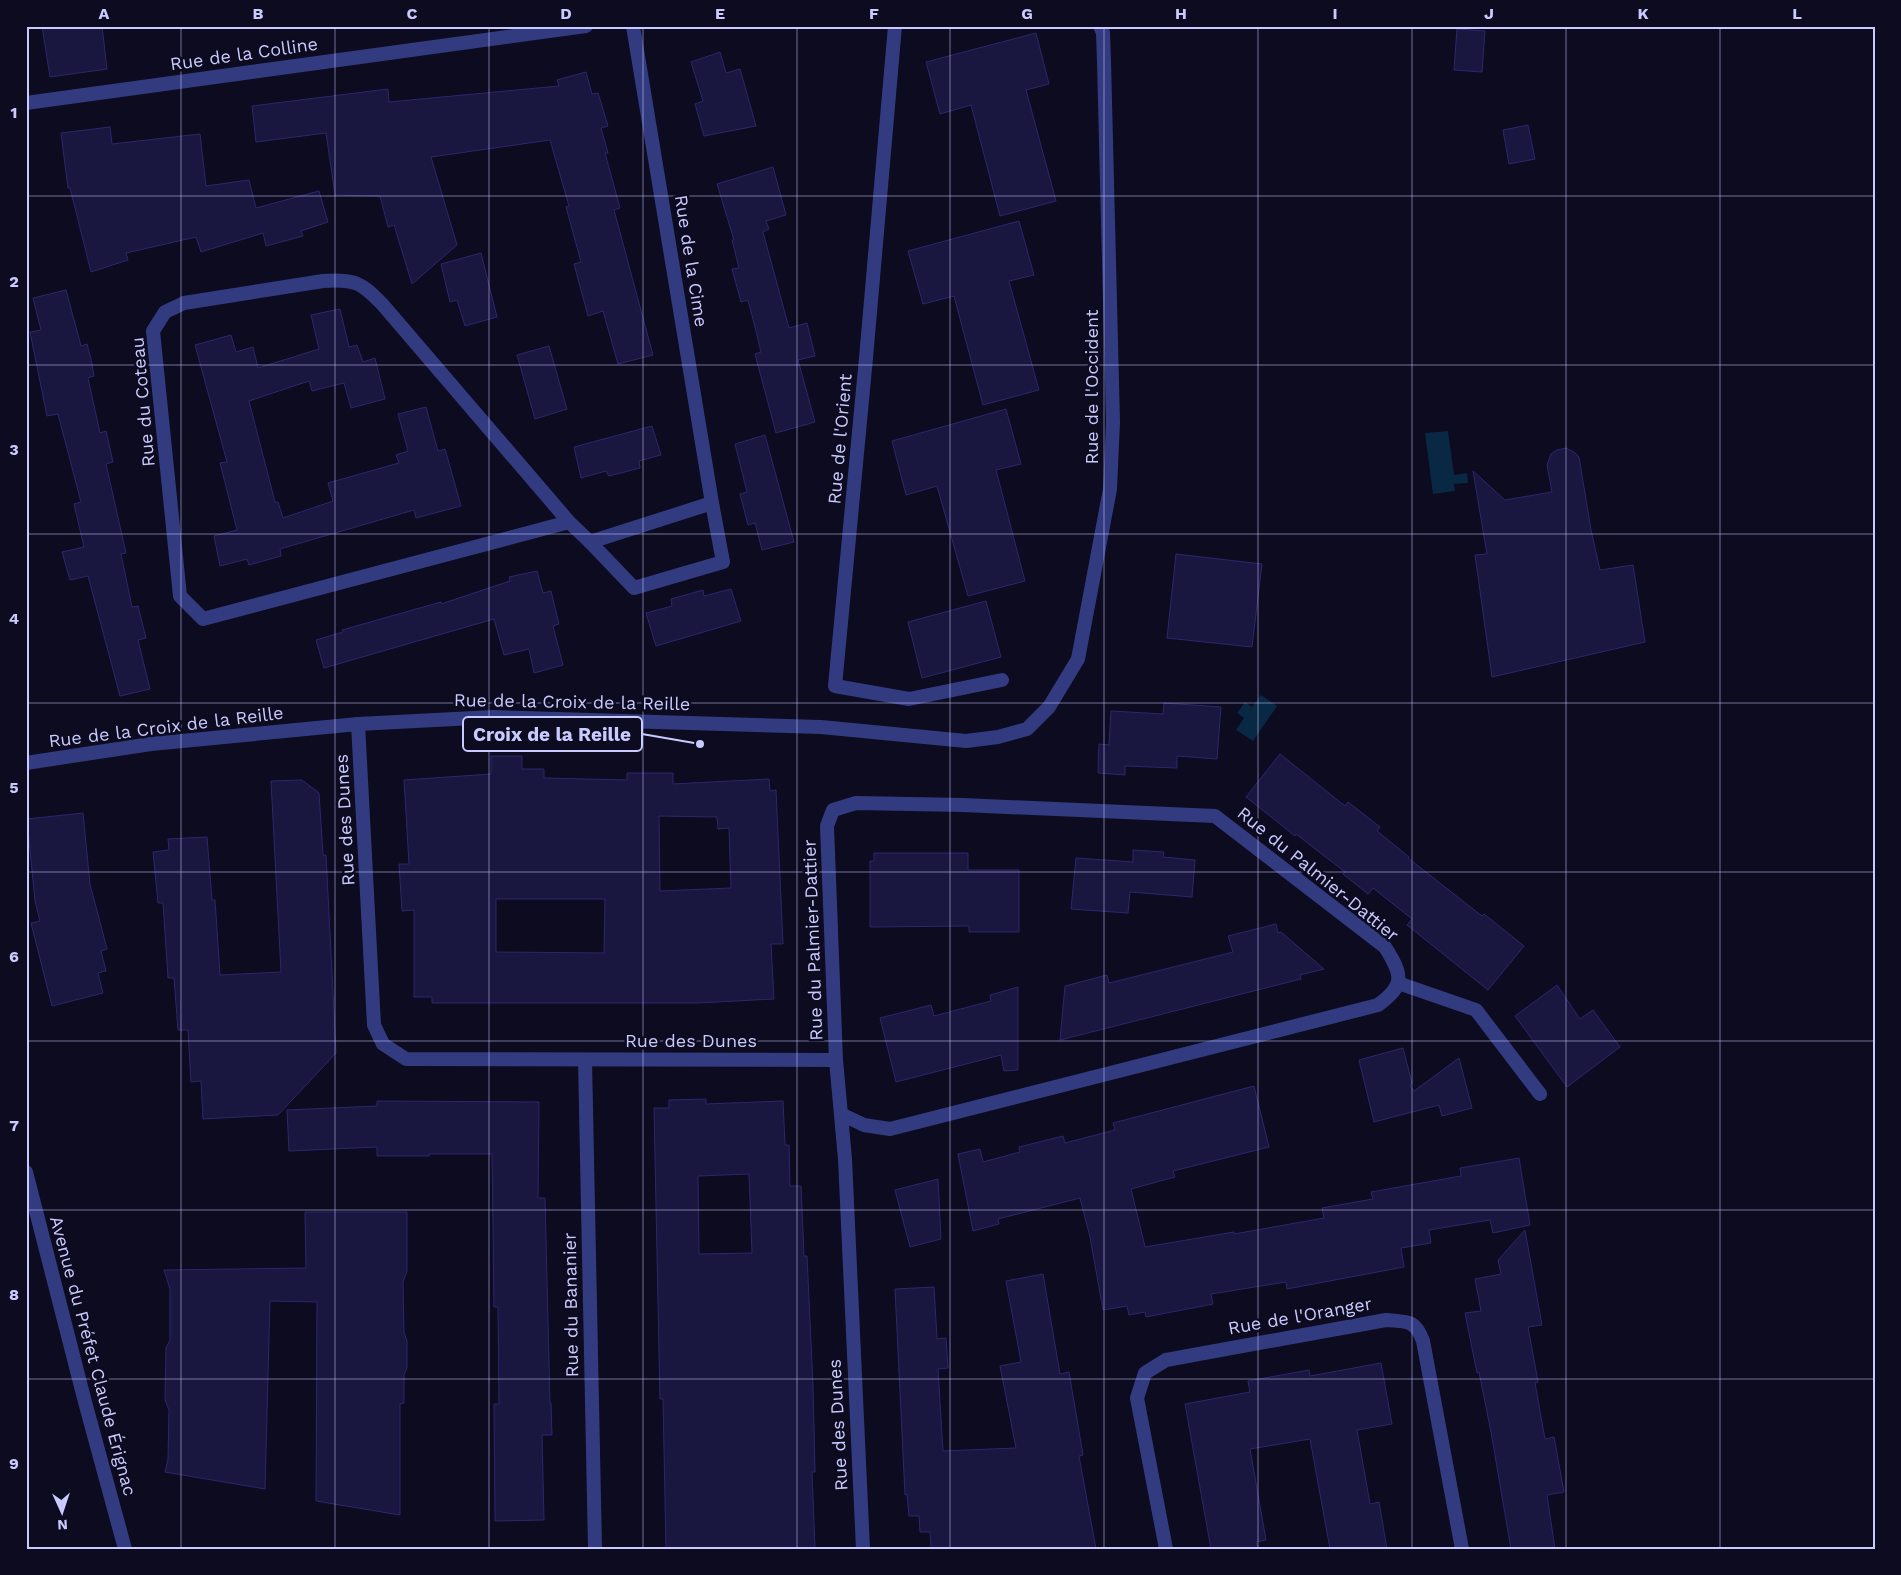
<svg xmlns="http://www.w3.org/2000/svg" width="1901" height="1575" font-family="'Work Sans',sans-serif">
	<rect width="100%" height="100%" fill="#0c0b1f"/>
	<g fill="#092844">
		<polygon points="1448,431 1454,475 1467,473 1468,483 1454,484 1455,491 1433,494 1425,433"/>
		<polygon points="1261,695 1277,706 1253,741 1236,730 1244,718 1237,713 1245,702 1252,707"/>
	</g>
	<g fill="#191640" stroke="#2c276e" fill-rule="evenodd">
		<polygon points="42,26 102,26 107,69 50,77"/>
		<polygon points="1457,29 1485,31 1482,72 1454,70"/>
		<polygon points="1036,33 1049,84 1026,90 1056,201 1000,216 971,105 940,114 926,62"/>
		<polygon points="720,52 726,73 740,69 756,126 704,136 695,104 703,101 691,62"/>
		<polygon points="586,72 592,94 598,93 608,126 601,128 608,153 605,153 620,208 614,210 653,355 618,364 603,311 588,316 574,264 581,262 566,207 569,206 550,140 431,157 457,245 412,284 394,225 388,227 380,196 335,195 326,133 256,142 252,106 388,89 389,102 559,86 557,80"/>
		<polygon points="1528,125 1535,159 1509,164 1503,130"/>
		<polygon points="110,127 112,144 200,134 206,186 249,180 256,208 319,191 328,222 301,231 303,236 266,246 263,233 201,252 196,237 126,253 128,260 91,272 70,188 68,188 61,133"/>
		<polygon points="773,167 786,215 766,221 769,229 763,232 789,328 807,323 815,356 798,360 815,422 776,433 755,354 761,352 755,327 748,300 741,302 732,269 739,268 732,240 734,240 717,184"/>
		<polygon points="1019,221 1034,275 1009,281 1039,390 983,405 954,296 923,304 908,251"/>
		<polygon points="481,253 497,317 465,326 457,300 450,302 441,264"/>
		<polygon points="66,290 81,346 87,344 91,359 94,376 88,378 100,433 106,431 113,462 106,464 126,553 121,554 132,607 138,606 146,638 138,640 150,689 120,696 88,576 70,580 62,552 84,547 74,504 81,502 58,414 47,416 30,332 41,330 33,298"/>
		<polygon points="340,309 349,347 357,345 363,362 375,358 385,399 351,408 344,383 312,391 309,381 249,401 275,502 278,502 283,518 333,501 328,483 399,463 396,455 408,451 398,414 426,407 438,451 445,449 461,506 416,518 414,510 280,549 281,556 249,565 247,559 220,566 214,536 237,530 220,463 227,462 195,345 231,335 236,352 253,347 258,368 319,349 311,315"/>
		<polygon points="549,346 567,409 535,419 517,355"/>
		<polygon points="1006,409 1021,464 996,470 1025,581 968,596 937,486 906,495 892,441"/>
		<polygon points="652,426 661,455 639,461 640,468 609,476 606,471 581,478 574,447"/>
		<polygon points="765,435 794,542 762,550 755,523 748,525 740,494 747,492 735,444"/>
		<polygon points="1566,448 1574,452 1579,457 1591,530 1600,570 1633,565 1645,642 1492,677 1475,555 1487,554 1473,471 1505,500 1552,492 1547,465 1551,454 1557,450"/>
		<polygon points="1176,554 1262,564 1252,647 1167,638"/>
		<polygon points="537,571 543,593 551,591 559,624 553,626 563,665 534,673 529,649 504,655 494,619 324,668 316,640 343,632 342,630 441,602 441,604 510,581 509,577"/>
		<polygon points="731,589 741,621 656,646 646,613 672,606 671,599 703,590 704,596"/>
		<polygon points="986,601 1001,657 922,678 908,622"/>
		<polygon points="1164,703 1221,707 1217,759 1177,756 1177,768 1125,766 1125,775 1098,773 1099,744 1109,745 1111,711 1163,714"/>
		<polygon points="1280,754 1345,806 1348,802 1380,827 1377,831 1409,857 1408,858 1482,916 1484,914 1524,946 1488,990 1407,925 1412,919 1373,888 1368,894 1343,874 1345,872 1296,834 1295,836 1246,797"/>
		<path d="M491,756H522V769H544V778L627,780V773H673V784L769,779L770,791L776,790L783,944H771L774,999L697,1003H432V997H414V910L402,911L399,864H409L404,780L491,774ZM659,816L717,817L718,829L729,828L731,888L660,891ZM496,899H605L604,953L496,952Z"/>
		<polygon points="302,780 319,793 323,855 326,855 336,1053 278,1115 203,1119 201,1081 191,1082 188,1030 178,1030 174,978 168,978 163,903 158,903 153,852 169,850 168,839 207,837 212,900 215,900 220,975 281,972 271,781"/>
		<polygon points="83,813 90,884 107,949 101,951 106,971 98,973 103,993 52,1006 31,923 40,921 35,901 27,819"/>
		<polygon points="1133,850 1164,852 1163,857 1195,860 1192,897 1130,892 1128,913 1071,909 1076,858 1133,862"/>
		<polygon points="874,853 968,853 968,870 1019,870 1019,932 969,932 969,926 870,927 870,861 874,861"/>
		<polygon points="1276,924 1278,933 1281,932 1324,969 1300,975 1301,979 1060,1040 1065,986 1107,975 1109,983 1233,952 1228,936"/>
		<polygon points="1557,985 1580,1019 1593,1010 1620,1047 1567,1087 1515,1016"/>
		<polygon points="1018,987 1018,1070 1004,1071 1001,1055 896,1082 880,1018 931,1005 934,1016 991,1001 990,995"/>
		<polygon points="1403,1048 1412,1083 1410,1086 1414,1091 1459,1058 1472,1108 1442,1116 1439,1105 1374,1122 1359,1060"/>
		<polygon points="1254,1086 1269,1147 1173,1171 1175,1177 1131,1189 1145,1247 1234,1232 1234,1234 1324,1218 1322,1208 1373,1199 1371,1192 1461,1176 1460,1168 1519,1158 1530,1225 1493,1233 1490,1220 1429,1230 1431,1243 1401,1248 1404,1267 1287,1289 1286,1282 1211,1294 1213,1304 1146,1317 1145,1312 1129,1315 1127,1306 1103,1310 1090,1237 1080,1198 998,1219 999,1224 973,1231 958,1154 980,1149 983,1162 1020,1152 1019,1147 1063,1136 1065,1143 1115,1130 1113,1123"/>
		<path d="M706,1099V1104L783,1101L785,1145H789L790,1186H801L804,1256H807L813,1386L815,1472H812L815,1549H666L663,1399H660L654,1108H669V1100ZM749,1174L752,1253L699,1254L698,1176Z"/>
		<polygon points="377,1101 539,1102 538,1198 545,1198 550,1403 551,1403 552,1435 542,1435 544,1520 495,1521 494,1404 499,1404 498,1307 494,1307 492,1154 429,1154 429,1156 377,1156 377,1147 289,1151 287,1110 377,1106"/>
		<polygon points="938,1179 941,1239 910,1247 895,1190"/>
		<polygon points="305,1212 407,1212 407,1271 403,1282 404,1332 407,1341 407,1368 404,1375 404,1403 400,1404 400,1515 316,1501 317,1302 270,1301 265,1489 165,1472 168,1459 169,1410 165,1400 166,1348 170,1340 170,1289 164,1270 306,1268"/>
		<polygon points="1525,1230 1542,1325 1528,1327 1538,1382 1535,1383 1545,1439 1554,1437 1564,1492 1547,1495 1555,1549 1511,1549 1491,1432 1479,1372 1477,1373 1465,1313 1481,1311 1475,1279 1501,1274 1498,1260"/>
		<polygon points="1043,1274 1060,1374 1069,1372 1083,1455 1079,1456 1096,1549 931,1549 930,1532 920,1532 919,1516 909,1516 907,1494 905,1495 895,1289 934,1287 937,1339 946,1338 948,1368 938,1369 943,1451 1016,1448 1000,1366 1021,1362 1006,1281"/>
		<polygon points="1381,1363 1392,1424 1357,1430 1370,1504 1379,1502 1387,1549 1330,1549 1310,1439 1250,1449 1266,1540 1256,1542 1258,1549 1211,1549 1185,1404 1250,1392 1248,1381 1309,1370 1310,1376"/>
	</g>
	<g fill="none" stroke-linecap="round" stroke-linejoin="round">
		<polyline stroke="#333b80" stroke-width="14" points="895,26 866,358 835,686 909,699 1002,680"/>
		<g stroke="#333b80" stroke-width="14">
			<polyline points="633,26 712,503 723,562 634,588 590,542 712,503"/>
			<polyline points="26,103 586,26"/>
			<path d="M569,522L203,619L180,596L153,331L165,312L184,303L323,281C355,279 361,282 383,305L569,522L590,542"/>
			<polyline points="358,724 374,1025 383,1044 406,1059 836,1060"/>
			<polyline points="26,763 151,744 358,724 493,717 821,727 966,741 998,737 1027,729 1049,707 1078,659 1110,489 1113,422 1104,61 1103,33 1100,26"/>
			<polyline points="1398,983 1476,1010 1540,1094"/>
			<polyline points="585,1060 595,1549"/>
			<path d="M843,1115L864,1125L890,1129L1378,1005C1406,985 1402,974 1385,947L1215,816L963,805L856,803L833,810L827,826L836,1060L845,1159L863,1549"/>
			<path d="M1166,1549L1137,1398L1145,1373L1166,1360L1386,1320C1407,1322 1415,1319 1423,1341L1462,1549"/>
		</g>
		<polyline stroke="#333b80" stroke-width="14" points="26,1172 85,1402 125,1549"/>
	</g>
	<path fill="none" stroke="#c9caff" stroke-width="1" stroke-opacity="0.55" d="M181,26V1549M335,26V1549M489,26V1549M643,26V1549M797,26V1549M950,26V1549M1104,26V1549M1258,26V1549M1412,26V1549M1566,26V1549M1720,26V1549M26,196H1875M26,365H1875M26,534H1875M26,703H1875M26,872H1875M26,1041H1875M26,1210H1875M26,1379H1875"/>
	<g text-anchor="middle" stroke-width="5" stroke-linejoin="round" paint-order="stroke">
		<g font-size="18" fill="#c9caff" stroke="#0c0b1f">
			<text transform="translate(244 54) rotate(-8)" y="6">Rue de la Colline</text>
			<text transform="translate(691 261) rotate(81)" y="6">Rue de la Cime</text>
			<text transform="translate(1092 387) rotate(-90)" y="6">Rue de l'Occident</text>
			<text transform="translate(143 402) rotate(-95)" y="6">Rue du Coteau</text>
			<text transform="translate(840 439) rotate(-85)" y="6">Rue de l'Orient</text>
			<text transform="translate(572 702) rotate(1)" y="6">Rue de la Croix de la Reille</text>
			<text transform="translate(166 727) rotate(-7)" y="6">Rue de la Croix de la Reille</text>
			<text transform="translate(345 820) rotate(-93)" y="6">Rue des Dunes</text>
			<text transform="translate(1318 874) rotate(39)" y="6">Rue du Palmier-Dattier</text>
			<text transform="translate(813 940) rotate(-92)" y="6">Rue du Palmier-Dattier</text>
			<text x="691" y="1047">Rue des Dunes</text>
			<text transform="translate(571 1305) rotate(-91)" y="6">Rue du Bananier</text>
			<text transform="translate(1300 1316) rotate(-10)" y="6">Rue de l'Oranger</text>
			<text transform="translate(93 1356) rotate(75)" y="6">Avenue du Préfet Claude Érignac</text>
			<text transform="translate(838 1425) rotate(-93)" y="6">Rue des Dunes</text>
		</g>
	</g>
	<path fill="none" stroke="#c9caff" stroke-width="2" d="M700 744L642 734"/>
	<circle fill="#c9caff" stroke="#0c0b1f" stroke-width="2" cx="700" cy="744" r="5"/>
	<rect fill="#0c0b1f" stroke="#c9caff" stroke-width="2" x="463" y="717" width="179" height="34" rx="5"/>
	<g font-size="19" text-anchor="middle" font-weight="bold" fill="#c9caff">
		<text x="552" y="741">Croix de la Reille</text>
	</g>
	<rect width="1901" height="1575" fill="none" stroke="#0c0b1f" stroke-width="55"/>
	<g transform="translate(62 1512) rotate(177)" stroke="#0c0b1f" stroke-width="4" paint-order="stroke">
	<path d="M0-4L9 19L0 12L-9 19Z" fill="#c9caff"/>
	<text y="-8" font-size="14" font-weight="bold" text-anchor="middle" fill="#c9caff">N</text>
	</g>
	<rect x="28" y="28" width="1846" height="1520" fill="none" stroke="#c9caff" stroke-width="2"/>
	<g font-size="16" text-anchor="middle" font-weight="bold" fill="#c9caff">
		<text x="104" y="19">A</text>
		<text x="258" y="19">B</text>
		<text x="412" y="19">C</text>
		<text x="566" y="19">D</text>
		<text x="720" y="19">E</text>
		<text x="874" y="19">F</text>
		<text x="1027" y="19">G</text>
		<text x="1181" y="19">H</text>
		<text x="1335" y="19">I</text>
		<text x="1489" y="19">J</text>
		<text x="1643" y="19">K</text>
		<text x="1797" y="19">L</text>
		<text x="14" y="118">1</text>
		<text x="14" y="287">2</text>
		<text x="14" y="455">3</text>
		<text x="14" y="624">4</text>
		<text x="14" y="793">5</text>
		<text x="14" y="962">6</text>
		<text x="14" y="1131">7</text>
		<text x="14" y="1300">8</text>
		<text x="14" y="1469">9</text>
	</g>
</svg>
